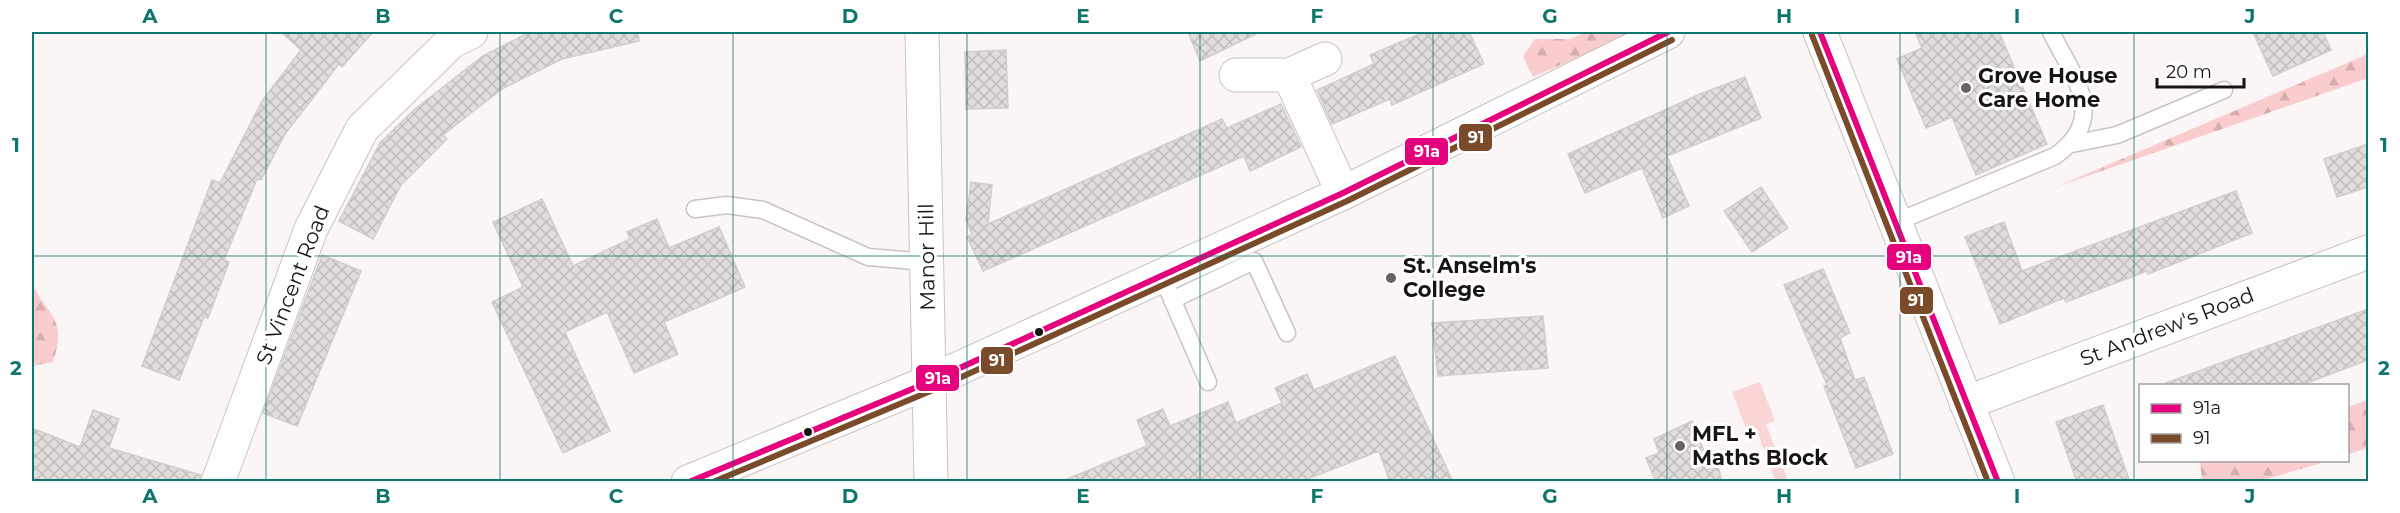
<svg xmlns="http://www.w3.org/2000/svg" width="2400" height="513" font-family="Montserrat,sans-serif">
	<defs>
		<pattern id="forest-firs" width="22" height="20" patternUnits="userSpaceOnUse" patternTransform="scale(1.5)"><rect width="22" height="20" fill="#facccd"/><path d="M5 1l3.5 6h-7zM16 11l3.5 6h-7z" fill="#d6aeaf"/></pattern>
		<pattern id="building-cross-hatch" width="8" height="8" patternUnits="userSpaceOnUse" patternTransform="scale(1.5)"><rect width="8" height="8" fill="#e2dddd"/><path d="M0 0l8 8M0 8l8-8" fill="none" stroke="#c1bdbd"/></pattern>
	</defs>
	<rect width="100%" height="100%" fill="#fbf5f5"/>
	<g fill="url(#forest-firs)">
		<polygon points="1586,32 1635,32 1533,77 1523,56 1535,39 1570,39"/>
		<polygon points="2368,54 2368,78 2056,187"/>
		<path d="M32,284C50,318 67,319 53,362L32,366Z"/>
		<polygon points="2368,400 2368,448 2348,454 2348,407"/>
		<polygon points="2200,461 2200,460 2328,461 2260,481 2202,481"/>
	</g>
	<polygon fill="#fad5d6" points="1760,382 1775,421 1766,424 1788,481 1775,481 1756,428 1747,431 1732,392"/>
	<g fill="url(#building-cross-hatch)" stroke="#d2cdcd" stroke-width="1.5">
		<polygon points="281,32 373,32 342,67 339,64 285,134 261,180 257,179 224,260 229,262 208,318 204,317 179,380 142,366 212,180 220,183 262,101 301,50"/>
		<polygon points="530,32 638,32 639,41 562,59 502,89 443,135 447,139 401,185 373,239 339,221 380,143 395,128 415,109 483,56"/>
		<polygon points="1188,32 1260,32 1200,61"/>
		<polygon points="1424,32 1469,32 1484,64 1392,105 1390,99 1332,124 1317,90 1374,64 1370,55"/>
		<polygon points="1915,32 1999,32 2047,144 1976,175 1952,117 1926,128 1897,59 1922,48"/>
		<polygon points="2253,32 2323,32 2331,50 2273,76"/>
		<polygon points="1006,50 1008,108 966,109 965,52"/>
		<polygon points="1745,77 1761,118 1667,156 1689,206 1663,218 1642,168 1585,193 1568,154 1700,94"/>
		<polygon points="1281,104 1301,147 1250,171 1244,156 983,271 967,237 972,234 966,220 971,182 992,185 988,224 1222,119 1227,128"/>
		<polygon points="2368,144 2368,187 2337,197 2324,159"/>
		<polygon points="1761,187 1788,228 1752,252 1724,211"/>
		<polygon points="2236,191 2252,233 2148,274 2147,271 2066,302 2064,298 2000,324 1965,237 2004,222 2022,271"/>
		<polygon points="542,199 573,266 630,239 627,232 657,219 669,248 719,227 745,287 664,322 678,354 634,373 607,312 565,332 610,431 563,453 492,302 523,287 493,222"/>
		<polygon points="322,255 361,271 297,426 263,413"/>
		<polygon points="1823,269 1850,333 1840,338 1855,380 1864,377 1893,454 1856,468 1824,386 1827,385 1784,285"/>
		<polygon points="2368,309 2368,360 2299,386 2167,386 2166,383"/>
		<polygon points="1543,316 1548,368 1438,376 1432,323"/>
		<polygon points="1395,356 1453,482 1390,482 1379,451 1300,482 1060,482 1147,446 1137,420 1163,409 1170,426 1228,402 1236,423 1282,403 1275,388 1307,374 1314,390"/>
		<polygon points="2103,405 2119,451 2130,482 2077,482 2072,468 2056,422"/>
		<polygon points="93,410 119,419 109,448 201,475 200,482 42,482 32,477 32,428 80,447"/>
		<polygon points="1692,421 1706,456 1715,454 1722,482 1656,482 1646,458 1659,453 1654,439"/>
	</g>
	<g fill="none" stroke-linecap="round" stroke-linejoin="round">
		<defs>
			<g id="service">
				<polyline points="2072,144 2117,135 2224,90"/>
				<polyline points="695,209 727,205 763,210 868,257 927,262"/>
				<path d="M1894,223L2055,156C2109,118 2074,78 2051,32"/>
				<polyline points="1168,290 1208,382"/>
				<polyline points="1172,300 1254,261 1287,333"/>
			</g>
			<g id="minor">
				<polyline points="922,32 931,482"/>
				<polyline points="1236,75 1289,75 1325,59"/>
				<polyline points="1289,75 1343,193"/>
				<polyline points="1966,403 2368,252"/>
				<polyline points="218,482 311,229 362,129 452,41 471,32"/>
				<polyline points="688,482 929,382 1343,193 1668,32"/>
			</g>
			<polyline id="tertiary" points="1820,32 1998,482"/>
		</defs>
		<use href="#service" stroke="#c8c4c4" stroke-width="19"/>
		<use href="#minor" stroke="#c8c4c4" stroke-width="35"/>
		<use href="#tertiary" stroke="#c8c4c4" stroke-width="35"/>
		<use href="#service" stroke="#fefefe" stroke-width="16"/>
		<use href="#minor" stroke="#fefefe" stroke-width="33"/>
		<use href="#tertiary" stroke="#fefefe" stroke-width="33"/>
		<defs>
			<g id="bus-1">
				<polyline points="1820,32 1998,482"/>
				<polyline points="689,482 929,382 1343,193 1668,32"/>
			</g>
			<g id="bus-2">
				<polyline points="1812,35 1988,482"/>
				<polyline points="713,482 933,390 1347,201 1672,40"/>
			</g>
		</defs>
		<use href="#bus-1" stroke="#fff" stroke-width="10"/>
		<use href="#bus-2" stroke="#fff" stroke-width="10"/>
		<use href="#bus-1" stroke="#e5007d" stroke-width="6"/>
		<use href="#bus-2" stroke="#7a4b2a" stroke-width="6"/>
	</g>
	<path fill="none" stroke="#0f766e" stroke-width="1.5" stroke-opacity="0.55" d="M266,32V482M500,32V482M733,32V482M967,32V482M1200,32V482M1433,32V482M1667,32V482M1900,32V482M2134,32V482M32,256H2368"/>
	<g fill="#676363" stroke="#fff" stroke-width="2">
		<circle cx="1966" cy="88" r="6"/>
		<circle cx="1391" cy="278" r="6"/>
		<circle cx="1680" cy="446" r="6"/>
	</g>
	<g fill="#181414" stroke="#fff" stroke-width="2">
		<circle cx="1039" cy="332" r="5"/>
		<circle cx="808" cy="432" r="5"/>
	</g>
	<g text-anchor="middle" stroke-width="6" stroke-linejoin="round" paint-order="stroke">
		<g font-size="21" font-weight="bold" fill="#181414" stroke="#fff" text-anchor="start">
			<text x="1978" y="83">Grove House<tspan x="1978" dy="24">Care Home</tspan></text>
			<text x="1403" y="273">St. Anselm's<tspan x="1403" dy="24">College</tspan></text>
			<text x="1692" y="441">MFL +<tspan x="1692" dy="24">Maths Block</tspan></text>
		</g>
		<g font-size="21" fill="#181414" stroke="#fff">
			<text transform="translate(927 257) rotate(-91)" y="7">Manor Hill</text>
			<text transform="translate(293 285) rotate(-69)" y="7">St Vincent Road</text>
			<text transform="translate(2167 327) rotate(-21)" y="7">St Andrew's Road</text>
		</g>
	</g>
	<g stroke="#fff" stroke-width="2">
		<rect x="1458" y="123" width="35" height="29" rx="6" fill="#7a4b2a"/>
		<rect x="1404" y="137" width="45" height="29" rx="6" fill="#e5007d"/>
		<rect x="1886" y="243" width="46" height="28" rx="6" fill="#e5007d"/>
		<rect x="1899" y="286" width="35" height="29" rx="6" fill="#7a4b2a"/>
		<rect x="980" y="346" width="34" height="29" rx="6" fill="#7a4b2a"/>
		<rect x="915" y="364" width="45" height="28" rx="6" fill="#e5007d"/>
	</g>
	<g font-size="16" text-anchor="middle" font-weight="bold" fill="#fff">
		<text x="1476" y="143">91</text>
		<text x="1427" y="157">91a</text>
		<text x="1909" y="263">91a</text>
		<text x="1916" y="306">91</text>
		<text x="997" y="366">91</text>
		<text x="938" y="384">91a</text>
	</g>
	<rect width="2400" height="513" fill="none" stroke="#ffffff" stroke-width="66"/>
	<rect x="2139" y="384" width="210" height="78" fill="#ffffff" stroke="#a3a1a1" stroke-width="1.5"/>
	<rect x="2151" y="404" width="30" height="9" fill="#e5007d" stroke="#a3a1a1" stroke-width="1.5"/>
	<text x="2193" y="414" font-size="18" fill="#181414">91a</text>
	<rect x="2151" y="434" width="30" height="9" fill="#7a4b2a" stroke="#a3a1a1" stroke-width="1.5"/>
	<text x="2193" y="444" font-size="18" fill="#181414">91</text>
	<path d="M2157 78v9h87v-9" fill="none" stroke="#181414" stroke-width="3"/>
	<text x="2166" y="78" font-size="18" fill="#181414" stroke="#ffffff" stroke-width="4.5" paint-order="stroke">20 m</text>
	<rect x="33" y="33" width="2334" height="447" fill="none" stroke="#0f766e" stroke-width="2"/>
	<g font-size="20" text-anchor="middle" font-weight="bold" fill="#0f766e">
		<text x="150" y="23">A</text>
		<text x="383" y="23">B</text>
		<text x="616" y="23">C</text>
		<text x="850" y="23">D</text>
		<text x="1083" y="23">E</text>
		<text x="1317" y="23">F</text>
		<text x="1550" y="23">G</text>
		<text x="1784" y="23">H</text>
		<text x="2017" y="23">I</text>
		<text x="2250" y="23">J</text>
		<text x="16" y="152">1</text>
		<text x="2384" y="152">1</text>
		<text x="16" y="375">2</text>
		<text x="2384" y="375">2</text>
		<text x="150" y="503">A</text>
		<text x="383" y="503">B</text>
		<text x="616" y="503">C</text>
		<text x="850" y="503">D</text>
		<text x="1083" y="503">E</text>
		<text x="1317" y="503">F</text>
		<text x="1550" y="503">G</text>
		<text x="1784" y="503">H</text>
		<text x="2017" y="503">I</text>
		<text x="2250" y="503">J</text>
	</g>
</svg>
